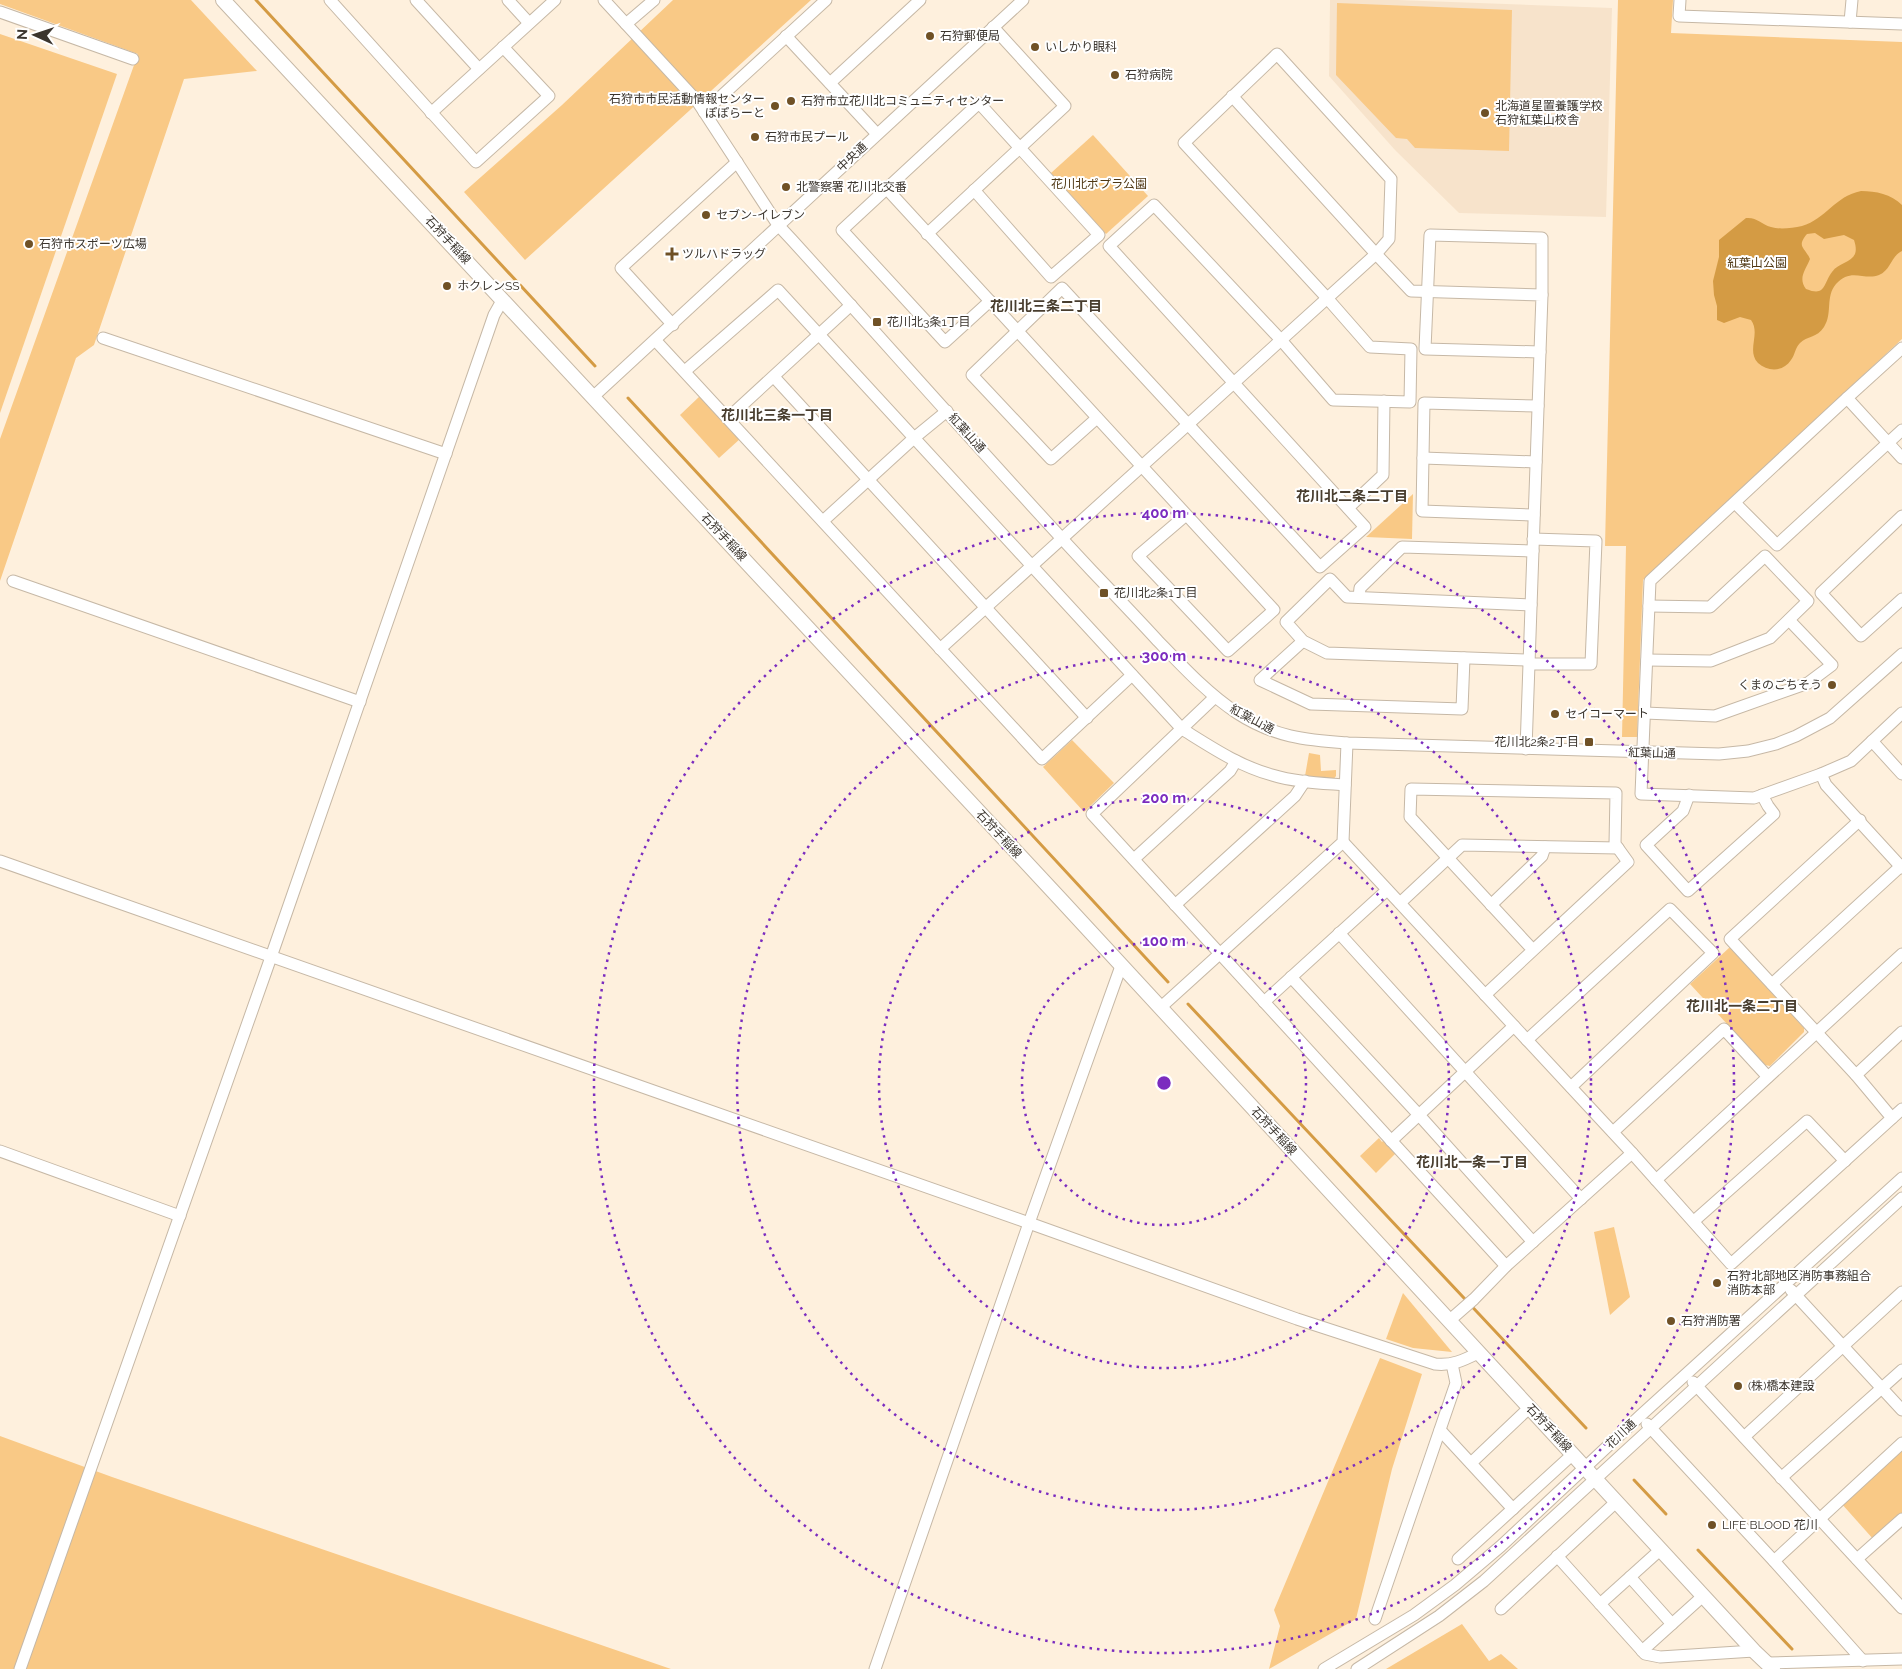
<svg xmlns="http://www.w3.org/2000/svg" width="1902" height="1669" font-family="Raleway,'Noto Sans JP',sans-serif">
	<rect width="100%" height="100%" fill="#fef0dd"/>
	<polygon fill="#f7e3cb" points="1330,0 1397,0 1612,8 1606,217 1459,213 1395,150 1329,76"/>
	<g fill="#f9c986">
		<polygon points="0,0 191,0 257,71 184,79 94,345 76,358 0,581 0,439 138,54 0,4"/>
		<polygon points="673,0 811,0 525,260 464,192 562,105"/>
		<polygon points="1618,0 1673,0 1671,33 1902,42 1902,339 1643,580 1637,737 1622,737 1626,546 1605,546"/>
		<polygon points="1337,3 1512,10 1509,151 1415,148 1407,139 1396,138 1336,75"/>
		<polygon points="0,34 117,74 0,413"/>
		<polygon points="1093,135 1148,196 1106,234 1051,173"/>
		<polygon points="700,396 741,438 719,458 680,415"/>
		<polygon points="1413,494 1412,539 1366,537"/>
		<polygon points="1072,740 1114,783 1084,812 1043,767"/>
		<polygon points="1309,753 1320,755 1321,771 1336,770 1336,776 1333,780 1305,776"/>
		<polygon points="1730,947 1804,1028 1804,1032 1770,1066 1765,1065 1690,984"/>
		<polygon points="1379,1138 1382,1142 1384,1140 1396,1153 1376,1173 1360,1156"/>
		<polygon points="1614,1227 1630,1297 1610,1315 1594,1232"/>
		<polygon points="1403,1293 1452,1352 1413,1348 1386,1339"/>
		<polygon points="1380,1358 1422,1374 1392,1469 1356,1619 1269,1669 1280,1626 1274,1610"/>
		<polygon points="0,1436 112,1477 671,1669 0,1669"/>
		<polygon points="1902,1448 1902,1517 1874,1540 1841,1503"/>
		<polygon points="1462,1624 1489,1661 1501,1654 1518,1669 1386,1669"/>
	</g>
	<path fill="#d49b44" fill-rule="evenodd" d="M1861,191C1876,191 1891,194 1902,205V251C1891,256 1891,270 1879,275C1864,281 1851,267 1836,284C1825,297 1833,313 1824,327C1817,338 1807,336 1800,343C1795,348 1795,355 1791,360C1783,372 1768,372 1758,363C1746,350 1761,334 1751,320L1740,317L1724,323L1717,320V306L1714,295L1713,281L1719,257V240L1746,218C1757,217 1761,224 1771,227C1780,230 1792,228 1802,226C1826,219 1835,196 1861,191ZM1815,233L1824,239L1844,235L1854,240C1862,264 1841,259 1832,272C1823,284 1826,297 1806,289C1798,278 1805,271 1810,259C1805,247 1796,247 1807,234Z"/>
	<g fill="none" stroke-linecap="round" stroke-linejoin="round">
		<g stroke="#d49b44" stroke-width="3">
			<polyline points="256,0 595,366"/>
			<polyline points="628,398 1168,982"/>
			<polyline points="1188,1004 1586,1428"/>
			<polyline points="1634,1480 1666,1514"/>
			<polyline points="1698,1550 1792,1649"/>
		</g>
		<defs>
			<g id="minor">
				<polyline points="330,0 476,162 549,96 503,47"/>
				<polyline points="416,0 479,69"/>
				<polyline points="508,0 529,23"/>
				<path d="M604,0L697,101L778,225L792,240C892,350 990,462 1092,571C1114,594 1136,617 1158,641C1183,667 1207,693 1237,713C1274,737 1305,740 1347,743L1719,754L1748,751L1776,744L1796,736L1830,718L1902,654"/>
				<polyline points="1680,0 1679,16 1902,24"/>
				<polyline points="0,12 133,59"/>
				<polyline points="1850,22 1852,0"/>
				<polyline points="626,24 654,0"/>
				<polyline points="786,36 877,134"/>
				<polyline points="830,83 920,0"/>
				<polyline points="704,112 826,0"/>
				<polyline points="431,113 555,0"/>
				<polyline points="886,188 1274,610 1228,651 1138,556 1186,515"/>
				<polyline points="974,190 1051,277 1099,235 979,103 842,230 945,342 990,301"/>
				<polyline points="927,234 1065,106 993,27"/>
				<polyline points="673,325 621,268 737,162"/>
				<polyline points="103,338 446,454"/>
				<polyline points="656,341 1042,759 1132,675"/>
				<polyline points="1902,348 1847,398 1902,458"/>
				<polyline points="1540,352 1425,349 1430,235 1542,238 1542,295"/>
				<path d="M685,371L778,290L1182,729C1211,747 1239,766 1272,775C1295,782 1321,783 1345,785"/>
				<polyline points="774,377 1087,718"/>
				<polyline points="594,396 1023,0"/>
				<polyline points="1847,398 1650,581 1641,794 1754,798 1821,774 1851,761 1902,713"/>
				<polyline points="728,418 851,305"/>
				<polyline points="1097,418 1051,459 972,375 1062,288 1320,567 1365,527 1109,246 1154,205 1281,340 1333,400 1410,402 1411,349 1370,347 1327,298 1184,143 1277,54 1391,179 1389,239 1376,254 1232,96"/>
				<polyline points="1423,458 1536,462"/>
				<polyline points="1735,503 1777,545 1902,430"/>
				<polyline points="1348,508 1383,475 1384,401"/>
				<polyline points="1534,515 1422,511 1424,403 1538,406"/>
				<polyline points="1902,516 1821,593 1861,636 1902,599"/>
				<polyline points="823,521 914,438 947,411"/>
				<polyline points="13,581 360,702"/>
				<polyline points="1359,597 1360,588 1402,547 1533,551"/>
				<polyline points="1303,641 1260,680 1311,704 1462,709 1464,658"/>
				<polyline points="940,649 1376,254 1411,291 1542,295 1526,749"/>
				<polyline points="1529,660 1327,653 1303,641 1286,622 1330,579 1347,597 1531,605"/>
				<polyline points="1647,660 1711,661 1770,638 1808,601 1765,556 1710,607 1649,606"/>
				<polyline points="1529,664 1591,664 1596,541 1533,539"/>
				<polyline points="1215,697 1092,814 1506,1266"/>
				<polyline points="1645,713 1715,716 1808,683 1832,665 1789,620"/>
				<polyline points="1872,741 1902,774"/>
				<polyline points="1821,774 1826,785 1902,868"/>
				<polyline points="1689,795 1683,811 1646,845 1688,891 1774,814 1768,806 1762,795"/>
				<polyline points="1860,820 1730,939 1856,1075 1892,1118"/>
				<polyline points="1343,842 1632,1153 1731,1264 1902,1109"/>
				<polyline points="1134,859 1230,771 1236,761"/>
				<path d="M0,861L1029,1223L1297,1319L1435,1364C1452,1366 1464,1360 1478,1353"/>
				<polyline points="1400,903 1462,845 1618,848"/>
				<polyline points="1175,905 1295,796 1305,781"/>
				<polyline points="1491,905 1542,856 1545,847"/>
				<polyline points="1339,933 1581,1199"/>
				<polyline points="1291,977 1419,1115 1533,1242"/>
				<polyline points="1772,984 1902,865"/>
				<polyline points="1485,995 1628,862 1615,844 1616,793 1411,789 1410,817 1533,950"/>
				<polyline points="1264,1002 1387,890"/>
				<polyline points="1160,1008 1343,842 1347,743"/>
				<polyline points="1527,1040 1670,909 1713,953 1571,1087"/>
				<polyline points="1856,1075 1902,1032"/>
				<polyline points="1613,1132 1724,1029 1768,1077"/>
				<polyline points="1391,1141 1514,1026"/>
				<polyline points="0,1151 180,1216"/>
				<polyline points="1656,1180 1902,954"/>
				<polyline points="1694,1221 1807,1121 1845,1161"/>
				<polyline points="1791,1290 1902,1410"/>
				<polyline points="1450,1320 1474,1299 1506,1266 1632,1153"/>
				<polyline points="1693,1382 1902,1608"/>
				<polyline points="1647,1424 1774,1561 1863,1661"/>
				<polyline points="1440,1430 1513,1509"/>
				<polyline points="1744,1437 1902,1292"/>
				<polyline points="1471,1463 1529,1408"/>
				<polyline points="1781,1478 1902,1370"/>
				<polyline points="1557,1556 1645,1654 1660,1657 1754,1651"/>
				<polyline points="1458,1559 1573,1454"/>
				<polyline points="1857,1559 1902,1519"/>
				<polyline points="1774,1561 1902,1443"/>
				<polyline points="1630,1577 1672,1624"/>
				<polyline points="1600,1604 1660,1550"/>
				<polyline points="1501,1609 1616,1502"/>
				<polyline points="1375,1619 1456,1383 1452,1364"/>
				<polyline points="1642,1651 1703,1596"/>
				<polyline points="1768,1663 1902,1659"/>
				<polyline points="20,1669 271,957 494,315 503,299"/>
				<polyline points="875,1669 1029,1223 1121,966"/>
				<polyline points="1324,1669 1414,1615 1455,1585 1501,1546 1640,1416 1902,1178"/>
				<polyline points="1357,1669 1439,1616 1484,1581 1902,1198"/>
			</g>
			<path id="major" d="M223,0C736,547 1246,1099 1754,1651L1773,1669"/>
		</defs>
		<use href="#minor" stroke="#c6b8a6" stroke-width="13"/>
		<use href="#major" stroke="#c6b8a6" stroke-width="16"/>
		<use href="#minor" stroke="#fff" stroke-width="11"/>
		<use href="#major" stroke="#fff" stroke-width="14"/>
	</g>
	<g fill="none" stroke="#7b2cbf" stroke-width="2.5" stroke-dasharray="2.5 5">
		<circle cx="1164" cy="1083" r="142"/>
		<circle cx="1164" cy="1083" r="285"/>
		<circle cx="1164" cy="1083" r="427"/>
		<circle cx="1164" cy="1083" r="570"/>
	</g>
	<g fill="#6f5126" stroke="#fff" stroke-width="2">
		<circle cx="930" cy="36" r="5"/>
		<circle cx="1035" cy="47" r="5"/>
		<circle cx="1115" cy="75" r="5"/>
		<circle cx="791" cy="101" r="5"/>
		<circle cx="775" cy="106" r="5"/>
		<circle cx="1485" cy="113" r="5"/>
		<circle cx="755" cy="137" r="5"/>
		<circle cx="786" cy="187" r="5"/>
		<circle cx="706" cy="215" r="5"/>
		<circle cx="29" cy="244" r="5"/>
		<path d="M669.5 246.5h5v5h5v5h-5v5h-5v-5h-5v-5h5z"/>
		<circle cx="447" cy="286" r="5"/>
		<rect x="872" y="317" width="10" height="10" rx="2.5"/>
		<rect x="1099" y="588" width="10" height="10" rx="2.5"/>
		<circle cx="1832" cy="685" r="5"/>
		<circle cx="1555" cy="714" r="5"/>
		<rect x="1584" y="737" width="10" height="10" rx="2.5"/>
		<circle cx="1717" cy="1283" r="5"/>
		<circle cx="1671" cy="1321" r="5"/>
		<circle cx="1738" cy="1386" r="5"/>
		<circle cx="1712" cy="1525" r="5"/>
	</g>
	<g text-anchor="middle" stroke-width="4" stroke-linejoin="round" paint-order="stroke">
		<g font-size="12" fill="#3b352e" stroke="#fff" text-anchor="start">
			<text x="940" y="40">石狩郵便局</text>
			<text x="1045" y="51">いしかり眼科</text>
			<text x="1125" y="79">石狩病院</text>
			<text x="765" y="103" text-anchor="end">石狩市市民活動情報センター<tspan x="765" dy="14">ぽぽらーと</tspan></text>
			<text x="801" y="105">石狩市立花川北コミュニティセンター</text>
			<text x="1495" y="110">北海道星置養護学校<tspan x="1495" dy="14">石狩紅葉山校舎</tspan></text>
			<text x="765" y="141">石狩市民プール</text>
			<text x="796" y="191">北警察署 花川北交番</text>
			<text x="716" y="219">セブン-イレブン</text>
			<text x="39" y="248">石狩市スポーツ広場</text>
			<text x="682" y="258">ツルハドラッグ</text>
			<text x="457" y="290">ホクレンSS</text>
			<text x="887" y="326">花川北3条1丁目</text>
			<text x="1114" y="597">花川北2条1丁目</text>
			<text x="1822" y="689" text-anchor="end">くまのごちそう</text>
			<text x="1565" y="718">セイコーマート</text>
			<text x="1579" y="746" text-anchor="end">花川北2条2丁目</text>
			<text x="1727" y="1280">石狩北部地区消防事務組合<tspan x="1727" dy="14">消防本部</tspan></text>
			<text x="1681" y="1325">石狩消防署</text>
			<text x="1748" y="1390">(株)橋本建設</text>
			<text x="1722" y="1529">LIFE BLOOD 花川</text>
		</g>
		<g font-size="12" fill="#3b352e" stroke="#fff">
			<text transform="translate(852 157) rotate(-43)" y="4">中央通</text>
			<text transform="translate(448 240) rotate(47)" y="4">石狩手稲線</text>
			<text transform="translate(967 433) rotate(48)" y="4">紅葉山通</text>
			<text transform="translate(724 537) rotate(47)" y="4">石狩手稲線</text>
			<text transform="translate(1252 719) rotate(28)" y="4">紅葉山通</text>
			<text transform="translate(1652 753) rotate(2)" y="4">紅葉山通</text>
			<text transform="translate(999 834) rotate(47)" y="4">石狩手稲線</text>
			<text transform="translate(1274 1131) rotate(47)" y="4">石狩手稲線</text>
			<text transform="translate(1549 1428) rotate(47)" y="4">石狩手稲線</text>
			<text transform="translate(1621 1434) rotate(-43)" y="4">花川通</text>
		</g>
		<g font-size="12" fill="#503814" stroke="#fff">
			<text x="1099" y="188">花川北ポプラ公園</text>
			<text x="1757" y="267">紅葉山公園</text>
		</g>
		<g font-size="14" font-weight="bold" fill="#483d2e" stroke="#fff">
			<text x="1046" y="311">花川北三条二丁目</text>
			<text x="777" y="420">花川北三条一丁目</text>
			<text x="1352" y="501">花川北二条二丁目</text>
			<text x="1742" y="1011">花川北一条二丁目</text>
			<text x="1472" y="1167">花川北一条一丁目</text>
		</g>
	</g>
	<circle cx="1164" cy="1083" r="8" fill="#7b2cbf" stroke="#fff" stroke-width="2.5"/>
	<g font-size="15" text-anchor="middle" font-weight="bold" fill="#7b2cbf" stroke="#fff" stroke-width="4" stroke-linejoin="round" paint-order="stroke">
		<text x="1164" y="518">400 m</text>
		<text x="1164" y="661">300 m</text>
		<text x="1164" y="803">200 m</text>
		<text x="1164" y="946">100 m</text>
	</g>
	<g transform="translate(35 35) rotate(273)" stroke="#ffffff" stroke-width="4" paint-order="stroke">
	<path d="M0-4L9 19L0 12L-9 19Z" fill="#3b352e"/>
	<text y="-8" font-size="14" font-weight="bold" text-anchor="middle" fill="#3b352e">N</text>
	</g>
</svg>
